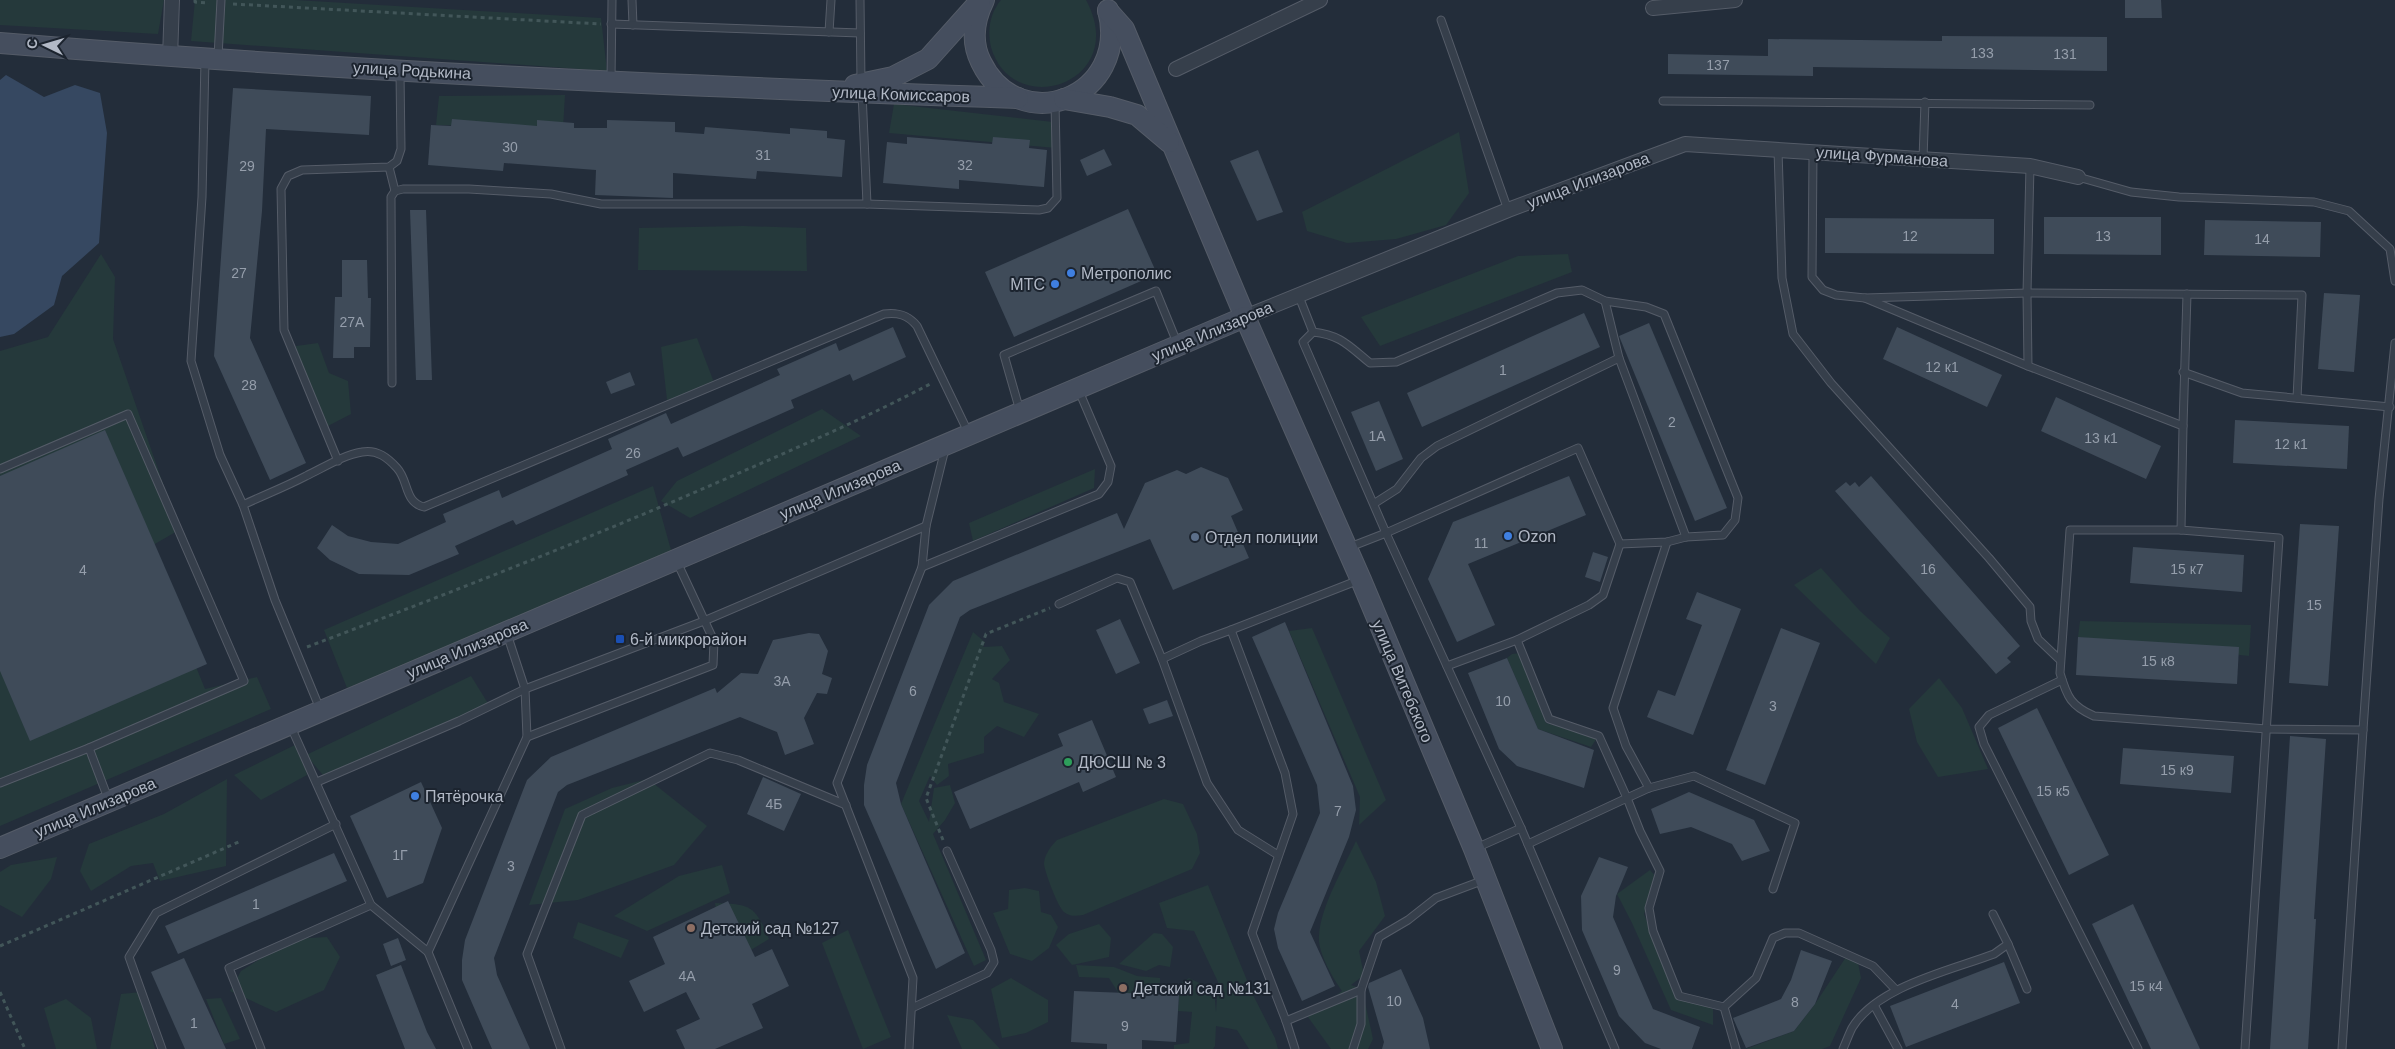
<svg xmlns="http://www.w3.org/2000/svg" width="2395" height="1049" font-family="Helvetica,sans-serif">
	<rect width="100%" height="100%" fill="#232d3a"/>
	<g fill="#25393b">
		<polygon points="0,0 164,0 158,34 0,25"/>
		<polygon points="195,0 295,0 601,18 607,71 191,41"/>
		<path d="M1001,0H1086C1131,83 1012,122 991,47C987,30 990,13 1001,0Z"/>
		<polygon points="565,95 563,128 436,125 439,96"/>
		<polygon points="894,104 1053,122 1056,148 889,133"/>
		<polygon points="1459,132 1469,193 1446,225 1396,239 1347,243 1307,231 1302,212"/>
		<polygon points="743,226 806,228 807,271 638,270 639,228"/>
		<polygon points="101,254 115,277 113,339 179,530 148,548 205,689 257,677 271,709 0,826 0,351 48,337"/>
		<polygon points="1568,254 1572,272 1380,346 1361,317 1518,256"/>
		<polygon points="697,338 715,385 667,400 661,347"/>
		<polygon points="318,343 329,373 348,381 351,414 328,426 298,365 296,346"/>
		<polygon points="822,409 861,436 690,518 661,501 677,481"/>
		<polygon points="1095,469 1094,488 973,541 969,523"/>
		<polygon points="653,486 673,557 347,688 324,630"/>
		<polygon points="1821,568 1860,611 1890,638 1876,664 1794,585"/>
		<polygon points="2080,621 2251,625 2249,656 2078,637"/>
		<polygon points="1312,628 1386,800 1359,825 1360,797 1289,631"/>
		<polygon points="973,632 985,642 983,647 1002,646 1010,660 992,679 999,683 1004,702 1039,714 1024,737 997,726 984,737 984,753 948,764 949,776 937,785 930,776 919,801 929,822 934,788 950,785 955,803 945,820 933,834 986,960 974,966 901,804"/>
		<polygon points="1521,653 1546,723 1597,738 1591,747 1538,729 1507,658 1512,654"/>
		<polygon points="471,676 489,705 323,775 306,755"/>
		<polygon points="1939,678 1962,708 1988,769 1938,777 1917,742 1909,709"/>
		<polygon points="301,742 307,775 261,800 234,775"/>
		<polygon points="227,779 226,866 160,881 153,863 131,866 91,891 80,871 89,844 164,814"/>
		<polygon points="648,779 707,826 674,865 578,900 529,905 565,809 612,788"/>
		<path d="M1164,799L1183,804L1197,834L1200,853L1192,869L1083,915C1076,916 1070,917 1064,912C1058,907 1045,873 1044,864C1044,855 1051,846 1057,840Z"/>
		<path d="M1356,841L1376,882L1385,916L1359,951L1364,975L1351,985L1362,989L1373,1039L1368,1049H1331L1308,1017L1342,991C1333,978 1317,952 1319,935C1321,906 1344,867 1356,841Z"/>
		<polygon points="57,857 51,879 22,917 0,905 0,872 11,865"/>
		<polygon points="722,865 730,893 647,931 614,916 679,876"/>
		<polygon points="1650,870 1657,878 1644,914 1675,994 1713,1009 1713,1025 1671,1010 1632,923 1617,894"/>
		<polygon points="1208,885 1253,995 1275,1038 1278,1049 1249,1049 1237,1030 1216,1026 1215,1046 1213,1049 1174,1049 1174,1045 1189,1043 1192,1012 1178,1011 1179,995 1169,995 1168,992 1189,978 1214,990 1216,1012 1218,982 1194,931 1167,928 1159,903"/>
		<polygon points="1025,888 1039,891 1041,912 1051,915 1058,927 1049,948 1032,961 1010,954 993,913 1008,909 1009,890"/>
		<path d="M715,903C751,904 755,906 769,939L728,964L723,957Z"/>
		<polygon points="578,922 629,940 621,958 573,938"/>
		<polygon points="1099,924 1111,938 1109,957 1072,965 1056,945 1069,934"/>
		<polygon points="848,930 891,1037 863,1049 822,943"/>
		<polygon points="1154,933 1162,934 1173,947 1170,967 1159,965 1146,971 1119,964"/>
		<polygon points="327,937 340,957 324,990 276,1012 230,991 241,971 292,939"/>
		<polygon points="1846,957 1858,963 1861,978 1830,1046 1822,1049 1746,1049 1794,1031 1815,1004"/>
		<polygon points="1076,965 1114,967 1137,976 1160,978 1160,994 1143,993 1136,1004 1121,997 1109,978 1079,977"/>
		<polygon points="1011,978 1048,1000 1048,1022 1026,1033 1002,1038 991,989"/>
		<polygon points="141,992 155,1049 110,1049 121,994"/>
		<polygon points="221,998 240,1039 224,1044 206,999"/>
		<polygon points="66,999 91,1018 97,1049 56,1049 44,1008"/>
		<polygon points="947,1015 973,1020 1000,1049 962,1049"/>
	</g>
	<polygon fill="#364861" points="6,75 44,97 75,85 100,93 107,133 99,243 62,276 54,305 14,334 0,337 0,80"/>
	<g fill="#3f4b59">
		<polygon points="2125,0 2161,0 2162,18 2125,18"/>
		<polygon points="1942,36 2107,37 2107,71 1813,67 1813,76 1668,74 1668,54 1768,56 1768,39 1942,41"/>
		<polygon points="233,88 371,96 369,135 266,129 262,211 250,338 306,463 270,480 214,356"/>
		<polygon points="452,119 537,126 537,120 574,123 574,128 607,128 607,120 675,122 675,132 704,134 705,127 790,134 790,128 827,131 827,138 845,140 842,177 757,171 756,179 673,173 673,198 595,195 596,170 504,163 503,171 428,165 431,125 451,126"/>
		<polygon points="907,137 992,144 993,137 1030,140 1029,148 1047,150 1044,187 959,180 959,189 883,183 887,142 907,144"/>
		<polygon points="1104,149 1112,165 1087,176 1080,160"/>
		<polygon points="1258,150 1283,212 1257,221 1230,161"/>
		<polygon points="1128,209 1157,274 1014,337 985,272"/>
		<polygon points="410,210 426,210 432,380 416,380"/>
		<polygon points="2044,217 2161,217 2161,255 2044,254"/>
		<polygon points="1825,218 1994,219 1994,254 1825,253"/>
		<polygon points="2205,220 2321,222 2320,257 2204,255"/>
		<polygon points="342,260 367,260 368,298 371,298 370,347 354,347 354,358 333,358 335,297 342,297"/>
		<polygon points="2324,293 2360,295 2354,372 2318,369"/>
		<polygon points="1584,313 1600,347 1422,427 1407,393"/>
		<polygon points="1649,323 1727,508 1695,521 1619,336"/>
		<polygon points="893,327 906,357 853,381 850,374 791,400 794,408 683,457 678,447 626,470 628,475 516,525 513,520 455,546 459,554 409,575 359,574 330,560 317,548 332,525 348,536 371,542 398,544 446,522 443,514 499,490 502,498 612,449 608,439 666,413 671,424 780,375 777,369 836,343 839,351"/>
		<polygon points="1897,327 2002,375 1987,407 1883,359"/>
		<polygon points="630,372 635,385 611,394 606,382"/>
		<polygon points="2056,397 2161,446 2146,479 2041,431"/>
		<polygon points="1379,401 1403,459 1376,471 1351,412"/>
		<polygon points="2235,420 2349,426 2347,469 2233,463"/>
		<polygon points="105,430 207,664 30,741 0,671 0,476"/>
		<polygon points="1201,467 1228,478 1243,510 1231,516 1249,558 1173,590 1150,539 970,610 960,617 896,783 901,804 965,953 936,969 864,805 864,785 867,765 929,605 953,581 1117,513 1124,529 1145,483 1177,470 1186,474"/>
		<polygon points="1569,476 1586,515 1468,564 1495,625 1457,642 1428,579 1453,522"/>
		<polygon points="1871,476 2020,646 2007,658 2011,662 1996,674 1835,491 1846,482 1850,486 1855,482 1859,487"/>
		<polygon points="2300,524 2339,526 2328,686 2289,683"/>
		<polygon points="2133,547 2244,555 2242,592 2130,583"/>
		<polygon points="1593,552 1608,557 1600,582 1585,577"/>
		<polygon points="1697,592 1741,609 1693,735 1647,717 1658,690 1675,696 1702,625 1686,619"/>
		<polygon points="1120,619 1140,663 1116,674 1096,630"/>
		<polygon points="1285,622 1353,786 1356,810 1349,837 1310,932 1335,986 1302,1001 1278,948 1274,929 1278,913 1320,813 1317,785 1252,637"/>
		<polygon points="1781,628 1820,643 1765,785 1726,770"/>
		<polygon points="809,633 819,634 828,651 822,674 832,678 827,694 817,693 804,718 814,744 785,755 777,732 740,717 567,785 558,792 494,958 497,975 530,1049 492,1049 462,980 462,960 465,940 527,780 551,757 715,688 717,693 741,673 758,674 773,640"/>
		<polygon points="2078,637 2239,647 2237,684 2076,675"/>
		<polygon points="1507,658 1538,729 1594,750 1584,788 1517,766 1499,749 1468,673"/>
		<polygon points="1167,700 1173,716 1149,724 1143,709"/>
		<polygon points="2037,708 2109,855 2069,875 1998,728"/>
		<polygon points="1092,720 1116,777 1083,792 1079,782 970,829 954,792 1063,746 1058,734"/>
		<polygon points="2290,736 2326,739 2314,919 2316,919 2308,1049 2270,1049"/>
		<polygon points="2123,748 2234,756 2231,793 2120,784"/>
		<polygon points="763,777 801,794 784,831 747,814"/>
		<polygon points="421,782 442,828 423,883 387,898 350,816"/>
		<polygon points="1689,792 1754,820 1770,851 1742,861 1732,844 1691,827 1660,834 1651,809"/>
		<polygon points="334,853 347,881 178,954 165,926"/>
		<polygon points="1599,857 1628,867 1616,896 1613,917 1653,1009 1700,1027 1692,1049 1661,1049 1645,1043 1619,1016 1582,930 1581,896"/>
		<polygon points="728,901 755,957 772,949 789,986 752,1004 763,1028 715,1049 685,1049 676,1030 700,1019 686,992 644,1012 629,981 665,964 653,937"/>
		<polygon points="2133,904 2200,1049 2151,1049 2092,924"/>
		<polygon points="398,938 406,960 391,966 383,944"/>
		<polygon points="1801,950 1832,961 1815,1004 1794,1031 1746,1048 1733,1018 1781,999 1791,980"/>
		<polygon points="184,958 226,1049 185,1049 151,972"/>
		<polygon points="2004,962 2020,1003 1906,1047 1890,1006"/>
		<polygon points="401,965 427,1032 436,1049 405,1049 376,975"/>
		<polygon points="1401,969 1423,1018 1430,1049 1382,1049 1384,1042 1368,987 1369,983"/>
		<polygon points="1074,991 1179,995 1176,1042 1142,1040 1142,1049 1107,1049 1107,1044 1071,1042"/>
	</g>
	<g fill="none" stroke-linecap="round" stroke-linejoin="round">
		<defs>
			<g id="lane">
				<polyline points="632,0 633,25"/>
				<polyline points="860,0 861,82"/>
				<polyline points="1441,20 1508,210"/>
				<polyline points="611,24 860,33"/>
				<polyline points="829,32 831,0"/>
				<polyline points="218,57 221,0"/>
				<polyline points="205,60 202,197 191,361 220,455 243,505"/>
				<polyline points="611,80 612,0"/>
				<polyline points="1663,101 2090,105"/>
				<polyline points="1778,150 1782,278 1793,334 1831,383 1989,558 2030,607 2031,621 2038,639 2060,660"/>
				<polyline points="1813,152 1812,277 1823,290 1836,295 1865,298 2027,293 2302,295 2297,398"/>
				<polyline points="1923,159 1925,102"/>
				<polyline points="389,167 395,191"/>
				<polyline points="2078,177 2131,192 2179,197 2314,202 2349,211 2390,249 2395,281"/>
				<polyline points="867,204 1039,210 1048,208 1057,198 1055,102"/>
				<path d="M1582,290L1605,301L1646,307L1664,314L1738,498L1735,520L1723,535L1686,537L1667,542L1620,544L1578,448L1386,533L1303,342L1313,332C1341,335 1349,346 1370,363L1396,362L1557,293Z"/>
				<polyline points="1298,294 1313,332"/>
				<polyline points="1865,298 2028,366 2183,426 2181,530 2279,538 2245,1049"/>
				<polyline points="1605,301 1619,358"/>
				<polyline points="2028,366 2027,293 2030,166"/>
				<polyline points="2183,372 2242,393 2390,407"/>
				<polyline points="392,383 391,197 395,191 403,189 469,189 551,194 601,204 867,204 862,93"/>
				<polyline points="1020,411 1004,355 1156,291 1178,345"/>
				<polyline points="2183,426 2187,294"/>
				<polyline points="338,461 284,330 281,189 288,176 302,170 389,167 397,161 401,149 400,73"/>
				<polyline points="0,469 128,414 244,681 89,748"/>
				<polyline points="1375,503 1397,489 1421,458 1437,446 1619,358 1686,537"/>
				<path d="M2181,530H2070L2060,673C2067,697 2071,706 2094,716L2267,729L2363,730L2379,499L2395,343"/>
				<polyline points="1350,547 1386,533 1521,828 1615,1049"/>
				<polyline points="922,567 1099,494 1108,482 1111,466 1079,391"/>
				<polyline points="1059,604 1117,578 1130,582 1162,659 1201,641 1231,630 1285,773 1293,814 1252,933 1286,1021 1361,990 1379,937 1408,920 1436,898 1484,880"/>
				<polyline points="1231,630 1359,580"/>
				<polyline points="1517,640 1589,605 1603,595 1620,544"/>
				<polyline points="1162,659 1207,783 1238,830 1278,855"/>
				<polyline points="1447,666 1517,640 1549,719 1599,736 1627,798 1528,844"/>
				<polyline points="2062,680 1989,715 1979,727 1984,744 2138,1049"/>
				<path d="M320,709L275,600L243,505C264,495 285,487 306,476C323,468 343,455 362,452C377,449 388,458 397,468C409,481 404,502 424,507L884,314C898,312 908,315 917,326L969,434"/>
				<polyline points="291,727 371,905 428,952"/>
				<polyline points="527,737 713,665 714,641 677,562"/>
				<polyline points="317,782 459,721 525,689 704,621 926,526"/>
				<polyline points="0,783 89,748 109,801"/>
				<polyline points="1649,788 1626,746 1613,708 1667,542"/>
				<polyline points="1476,848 1521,828"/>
				<polyline points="2008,944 2027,989"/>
				<polyline points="1874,1005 1898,1049"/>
				<polyline points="1724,1007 1679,996 1653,931 1649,908 1660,871 1640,831 1627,798 1649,788 1694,776 1795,823 1773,889"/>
				<polyline points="912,1008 987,973 994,962 991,950 947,851"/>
				<polyline points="1286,1021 1295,1049"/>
				<polyline points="162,1049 129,957 156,913 336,824"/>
				<polyline points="261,1049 229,968 371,905"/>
				<polyline points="468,1049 428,952 527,737 525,689 507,634"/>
				<polyline points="561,1049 527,954 582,815 710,753 738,760 846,805"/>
				<polyline points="909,1049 913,978 837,783 922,567 926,526 945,449"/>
				<polyline points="1353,1049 1361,1024 1361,990"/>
				<polyline points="1736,1049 1724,1007 1756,978 1773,938 1785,933 1799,933 1873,966 1896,990"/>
				<path d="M1843,1049C1846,1042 1849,1034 1852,1028C1877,986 1952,970 1994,954L2008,944L1993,914"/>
				<polyline points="2342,1049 2363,730"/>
			</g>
			<g id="street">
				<polyline points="1653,8 1735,0"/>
				<polyline points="170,58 172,0"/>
				<polyline points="1176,69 1320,0"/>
				<polyline points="1245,317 1508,210 1685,144 2030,166 2078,177"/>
			</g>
			<g id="secondary">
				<path d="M984,0C974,20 971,42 981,62C1019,140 1131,97 1108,10"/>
				<polyline points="1108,11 1124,29 1245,317 1361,580 1474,849 1552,1049"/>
				<path d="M0,43C339,71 679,86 1018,98"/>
				<polyline points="855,85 893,77 928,59 980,1"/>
				<polyline points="1064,99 1110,107 1137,115 1169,142"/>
				<polyline points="0,848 1245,317"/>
			</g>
		</defs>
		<use href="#lane" stroke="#555c68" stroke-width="9"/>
		<use href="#street" stroke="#555c68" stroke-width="16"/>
		<use href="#secondary" stroke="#555c68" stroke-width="22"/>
		<g stroke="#425659" stroke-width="3" stroke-dasharray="4 4" stroke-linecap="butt">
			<polyline points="195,0 195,2 209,3"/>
			<polyline points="233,4 601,24"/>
			<path d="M307,647C447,594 586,540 723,480C794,449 864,419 932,383"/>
			<polyline points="943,840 926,798 986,634 1050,608"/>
			<polyline points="0,946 241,841"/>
			<polyline points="0,992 25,1049"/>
		</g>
		<use href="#lane" stroke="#363f4b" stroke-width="7"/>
		<use href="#street" stroke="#363f4b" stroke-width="14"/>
		<use href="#secondary" stroke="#454e5e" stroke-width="20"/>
	</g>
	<g fill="#3f7fe0" stroke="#1c242f" stroke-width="2">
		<circle cx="1071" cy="273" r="5"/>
		<circle cx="1055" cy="284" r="5"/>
		<circle cx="1508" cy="536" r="5"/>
		<circle cx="415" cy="796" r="5"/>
	</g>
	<circle fill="#5c6f8a" stroke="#1c242f" stroke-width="2" cx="1195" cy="537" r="5"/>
	<rect fill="#1a4fb4" stroke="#1c242f" stroke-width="2" x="615" y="634" width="10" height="10" rx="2.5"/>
	<circle fill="#2e9e5b" stroke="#1c242f" stroke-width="2" cx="1068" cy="762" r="5"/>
	<g fill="#8d6e63" stroke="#1c242f" stroke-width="2">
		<circle cx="691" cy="928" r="5"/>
		<circle cx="1123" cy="988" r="5"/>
	</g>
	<g text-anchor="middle" stroke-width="4" stroke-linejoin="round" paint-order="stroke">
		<g font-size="14" fill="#959eab">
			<text x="1982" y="58">133</text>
			<text x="2065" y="59">131</text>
			<text x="1718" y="70">137</text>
			<text x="510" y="152">30</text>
			<text x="763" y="160">31</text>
			<text x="965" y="170">32</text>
			<text x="247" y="171">29</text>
			<text x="1910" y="241">12</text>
			<text x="2103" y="241">13</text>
			<text x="2262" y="244">14</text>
			<text x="239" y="278">27</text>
			<text x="352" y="327">27А</text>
			<text x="1942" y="372">12 к1</text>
			<text x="1503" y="375">1</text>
			<text x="249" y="390">28</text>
			<text x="1672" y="427">2</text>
			<text x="1377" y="441">1А</text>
			<text x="2101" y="443">13 к1</text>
			<text x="2291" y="449">12 к1</text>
			<text x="633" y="458">26</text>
			<text x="1481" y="548">11</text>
			<text x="1928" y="574">16</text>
			<text x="2187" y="574">15 к7</text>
			<text x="83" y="575">4</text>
			<text x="2314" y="610">15</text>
			<text x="2158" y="666">15 к8</text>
			<text x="782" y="686">3А</text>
			<text x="913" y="696">6</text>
			<text x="1503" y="706">10</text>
			<text x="1773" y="711">3</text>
			<text x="2177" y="775">15 к9</text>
			<text x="2053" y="796">15 к5</text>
			<text x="774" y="809">4Б</text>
			<text x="1338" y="816">7</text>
			<text x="400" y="860">1Г</text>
			<text x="511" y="871">3</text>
			<text x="256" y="909">1</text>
			<text x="1617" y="975">9</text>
			<text x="687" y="981">4А</text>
			<text x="2146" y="991">15 к4</text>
			<text x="1394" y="1006">10</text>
			<text x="1795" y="1007">8</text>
			<text x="1955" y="1009">4</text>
			<text x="194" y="1028">1</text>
			<text x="1125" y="1031">9</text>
		</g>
		<g font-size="16" fill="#b2b9c6" stroke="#1c242f">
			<text transform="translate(412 70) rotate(3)" y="6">улица Родькина</text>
			<text transform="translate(901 94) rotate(2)" y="6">улица Комиссаров</text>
			<text transform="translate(1882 156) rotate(4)" y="6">улица Фурманова</text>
			<text transform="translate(1588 180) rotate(-21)" y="6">улица Илизарова</text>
			<text transform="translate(1212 331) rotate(-23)" y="6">улица Илизарова</text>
			<text transform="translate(840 489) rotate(-23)" y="6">улица Илизарова</text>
			<text transform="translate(467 648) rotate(-23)" y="6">улица Илизарова</text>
			<text transform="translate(1403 681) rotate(67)" y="6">улица Витебского</text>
			<text transform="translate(95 807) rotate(-23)" y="6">улица Илизарова</text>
		</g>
		<g font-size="16" fill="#b2b9c6" stroke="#1c242f" text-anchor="start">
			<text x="1081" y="279">Метрополис</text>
			<text x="1045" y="290" text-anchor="end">МТС</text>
			<text x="1518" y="542">Ozon</text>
			<text x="1205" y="543">Отдел полиции</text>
			<text x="630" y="645">6-й микрорайон</text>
			<text x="1078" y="768">ДЮСШ № 3</text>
			<text x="425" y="802">Пятёрочка</text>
			<text x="701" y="934">Детский сад №127</text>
			<text x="1133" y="994">Детский сад №131</text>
		</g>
	</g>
	<g transform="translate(45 45) rotate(275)" stroke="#1c242f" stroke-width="4" paint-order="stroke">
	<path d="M0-4L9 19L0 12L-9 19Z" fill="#b2b9c6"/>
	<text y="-8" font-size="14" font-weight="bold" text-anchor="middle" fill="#b2b9c6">С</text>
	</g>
</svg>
